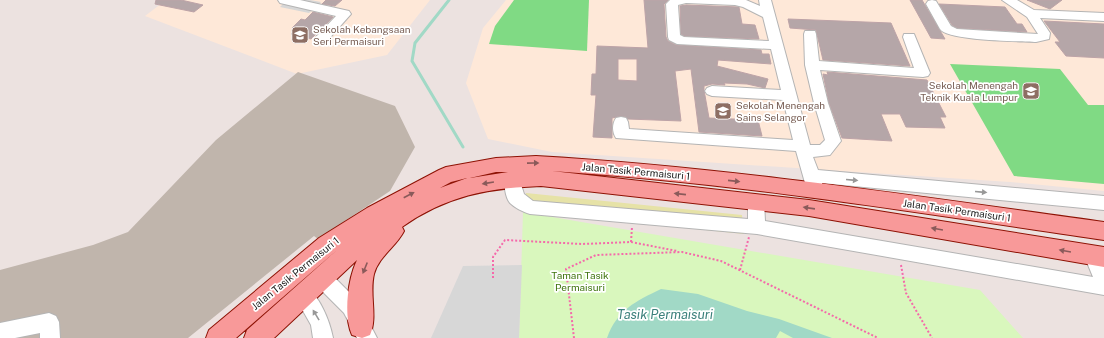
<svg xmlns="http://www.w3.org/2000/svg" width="1104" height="338" font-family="'Public Sans',sans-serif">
	<rect width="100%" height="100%" fill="#ece2e0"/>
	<g fill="#fee8d8">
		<polygon points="166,0 430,0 387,55 297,74 145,16"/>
		<polygon points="506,0 1104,0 1104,191 1010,182 552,152 488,139 466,83 483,28"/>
	</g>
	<polygon fill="#c0b5ac" points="298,72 395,106 415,147 390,191 318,239 314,236 188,338 0,338 0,270 93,245 128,232 216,140"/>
	<polygon fill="#e6e2a7" points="526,193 742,215 744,234 523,211"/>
	<polygon fill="#d9f7bd" points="523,212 980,290 1023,338 519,338"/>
	<g fill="#80da84">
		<polygon points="514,0 589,0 587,51 489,44 495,26"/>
		<polygon points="950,64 1060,69 1088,105 1104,105 1104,184 1014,176"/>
	</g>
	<g fill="#d7d7d7">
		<polygon points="287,0 310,0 321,2 309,13 280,7"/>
		<polygon points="522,265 519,338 431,338 463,266"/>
	</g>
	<path fill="#a1d9c6" d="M661,289L698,294L747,311L779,319L832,338H793L780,331L776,338H607C617,310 636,301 661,289Z"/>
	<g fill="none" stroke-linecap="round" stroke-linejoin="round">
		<polyline stroke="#a1d9c6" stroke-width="3" points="449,0 415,43 412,61 463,147"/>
	</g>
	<g fill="#b5a6a8" stroke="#bda3a7" fill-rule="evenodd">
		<polygon points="156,0 181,0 203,5 194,12 155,4"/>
		<polygon points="326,0 342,0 335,6 322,4"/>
		<path d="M644,0H668L664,4L666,37L668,41L676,45L761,50L762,54H769L771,64L718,60L717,66L768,79L765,88L747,84L724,83L725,85L712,84L704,86V90L709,118L758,120L762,136L699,132L691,69L675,71L681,121L628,119L626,117L621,116L612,118V138L593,137L596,95H591L592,74H596L597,46L648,48ZM618,59H637V81L618,80Z"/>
		<polygon points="910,0 922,0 945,39 931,38"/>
		<polygon points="1027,0 1062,0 1050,9"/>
		<polygon points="939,4 1005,7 1017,24 1022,24 1027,32 957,28 952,25"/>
		<polygon points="686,5 739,7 742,24 755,25 759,39 684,36 681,34 680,6"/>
		<polygon points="313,12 333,17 311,39 291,34 297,28 292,28 301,19 305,20"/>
		<polygon points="788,19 891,23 910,66 823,60 816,30 790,28"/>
		<polygon points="1044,21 1104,24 1104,58 1066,56 1055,42 1060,42"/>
		<polygon points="827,72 927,80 946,117 940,117 945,128 906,127 900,114 881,114 892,141 842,138 829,103 823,74 828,75"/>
	</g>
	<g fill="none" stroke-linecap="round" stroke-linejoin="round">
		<defs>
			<g id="minor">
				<polygon points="278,0 300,0 349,11 351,14 326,42 316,42 314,39 336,16 280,3"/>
				<path d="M670,0H746L760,6L759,0H771L810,145H820L825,140L814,103L805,65L804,34L805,31H815L816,34L819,61L914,68L903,37L904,34H914L930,73L928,76L923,77L820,70L828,103L841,141L830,155L813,157L818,170L1104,196V210L822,183L823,190L821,195L815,196L809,195L807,190L796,151L616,138C612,132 612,124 616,118L621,117L626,118L628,122L629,129L793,140L783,100L712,96L707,94L705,91L707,88L712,86L781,90L771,49L677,44L669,40L668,37L666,4ZM686,3L735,5L743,7L763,17L769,41L684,37L680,35L678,5Z"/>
				<path d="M932,0L936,1L951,26L957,29L1038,34L1027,17L1002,0H1017L1034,10L1104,13V21L1040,18L1050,33L1049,39L1036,42C1019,41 948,41 940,29L926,4L928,1Z"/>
				<path d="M512,173L518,175L524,194L533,201L748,219V202L750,197L756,195L762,197L764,202L765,221L1093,277L1084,255L1087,250L1093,247L1099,250L1104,260V295L757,234L530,214C524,212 515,208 510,203C505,197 503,181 506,175Z"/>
				<polygon points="322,270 329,272 358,301 377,338 357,338 344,313 315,284 313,278 315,272"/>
				<path d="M303,287C319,292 330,322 333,338H313L311,325L294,295L296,289Z"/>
				<polygon points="49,313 56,316 59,322 60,338 40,338 40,333 15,338 0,338 0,323"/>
			</g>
			<path id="major" d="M536,156C726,167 915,196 1104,222V240C920,213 737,183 552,171L809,200L1104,247V267L809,216L541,186C488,188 446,196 402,227L404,231C396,247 379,256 374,274C369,294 378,317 370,335L362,338L352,335C343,315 348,279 357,260L274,338H244L247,330L337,250L236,338H206L209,330L319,238L367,208L439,170L446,167L496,158ZM496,172H508L470,178ZM467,178L440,188L451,182Z"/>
		</defs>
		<use href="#minor" stroke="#b4b4b4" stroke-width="2"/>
		<use href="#major" stroke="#8d1204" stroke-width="2"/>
		<g stroke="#f569aa" stroke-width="2" stroke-dasharray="2 2" stroke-linecap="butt">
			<polyline points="631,242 632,227"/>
			<polyline points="901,265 906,293 932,338"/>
			<polyline points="740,270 749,237"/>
			<polyline points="493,278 493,257 505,240 582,244 631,242 677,251"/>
			<polyline points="574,338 566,269 596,255 682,252 721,261 878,338"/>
		</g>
		<use href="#minor" fill="#fff" fill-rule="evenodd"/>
		<use href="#major" fill="#f89999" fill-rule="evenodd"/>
	</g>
	<defs><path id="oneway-solid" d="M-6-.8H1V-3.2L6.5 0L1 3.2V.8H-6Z"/></defs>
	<g fill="#8a5a5a">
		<use href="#oneway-solid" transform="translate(533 163) rotate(-1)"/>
		<use href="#oneway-solid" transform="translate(734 181) rotate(6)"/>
		<use href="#oneway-solid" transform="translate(488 183) rotate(171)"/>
		<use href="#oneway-solid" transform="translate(680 194) rotate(-174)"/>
		<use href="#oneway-solid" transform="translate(409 195) rotate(-28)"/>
		<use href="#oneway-solid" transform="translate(809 208) rotate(-172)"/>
		<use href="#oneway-solid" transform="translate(937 229) rotate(-170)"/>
		<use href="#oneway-solid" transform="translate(1065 251) rotate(-170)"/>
		<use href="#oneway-solid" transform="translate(365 268) rotate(112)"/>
	</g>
	<g fill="#989898">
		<use href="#oneway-solid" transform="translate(852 180) rotate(5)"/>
		<use href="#oneway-solid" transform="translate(981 192) rotate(5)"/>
		<use href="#oneway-solid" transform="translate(316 315) rotate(-121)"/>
	</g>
	<defs>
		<symbol id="school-square" viewBox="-11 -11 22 22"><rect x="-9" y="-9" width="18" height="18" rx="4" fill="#8d6e63" stroke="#fff"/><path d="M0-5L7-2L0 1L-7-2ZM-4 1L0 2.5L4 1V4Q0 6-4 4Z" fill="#fff"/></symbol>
	</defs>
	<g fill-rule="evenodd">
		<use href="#school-square" x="290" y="25" width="20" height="20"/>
		<use href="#school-square" x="1021" y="81" width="20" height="20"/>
		<use href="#school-square" x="713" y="101" width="20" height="20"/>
	</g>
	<g text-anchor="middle" stroke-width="3.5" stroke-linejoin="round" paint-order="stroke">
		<g font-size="10" fill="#785e54" stroke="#fff" text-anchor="start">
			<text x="313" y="33">Sekolah Kebangsaan<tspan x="313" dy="12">Seri Permaisuri</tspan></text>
			<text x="1018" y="89" text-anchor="end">Sekolah Menengah<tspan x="1018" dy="12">Teknik Kuala Lumpur</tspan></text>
			<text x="736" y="109">Sekolah Menengah<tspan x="736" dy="12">Sains Selangor</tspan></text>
		</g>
		<g font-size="10" fill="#1b1b1b" stroke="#fff">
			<text transform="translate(636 171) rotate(5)" y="4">Jalan Tasik Permaisuri 1</text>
			<text transform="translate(957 210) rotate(8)" y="4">Jalan Tasik Permaisuri 1</text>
			<text transform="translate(295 273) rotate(-39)" y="4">Jalan Tasik Permaisuri 1</text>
		</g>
		<g font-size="10" fill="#3f740e" stroke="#fff">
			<text x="580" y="279">Taman Tasik<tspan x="580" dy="12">Permaisuri</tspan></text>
		</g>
		<g font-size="13" font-style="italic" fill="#3c817c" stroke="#fff">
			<text x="665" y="319">Tasik Permaisuri</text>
		</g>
	</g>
</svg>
